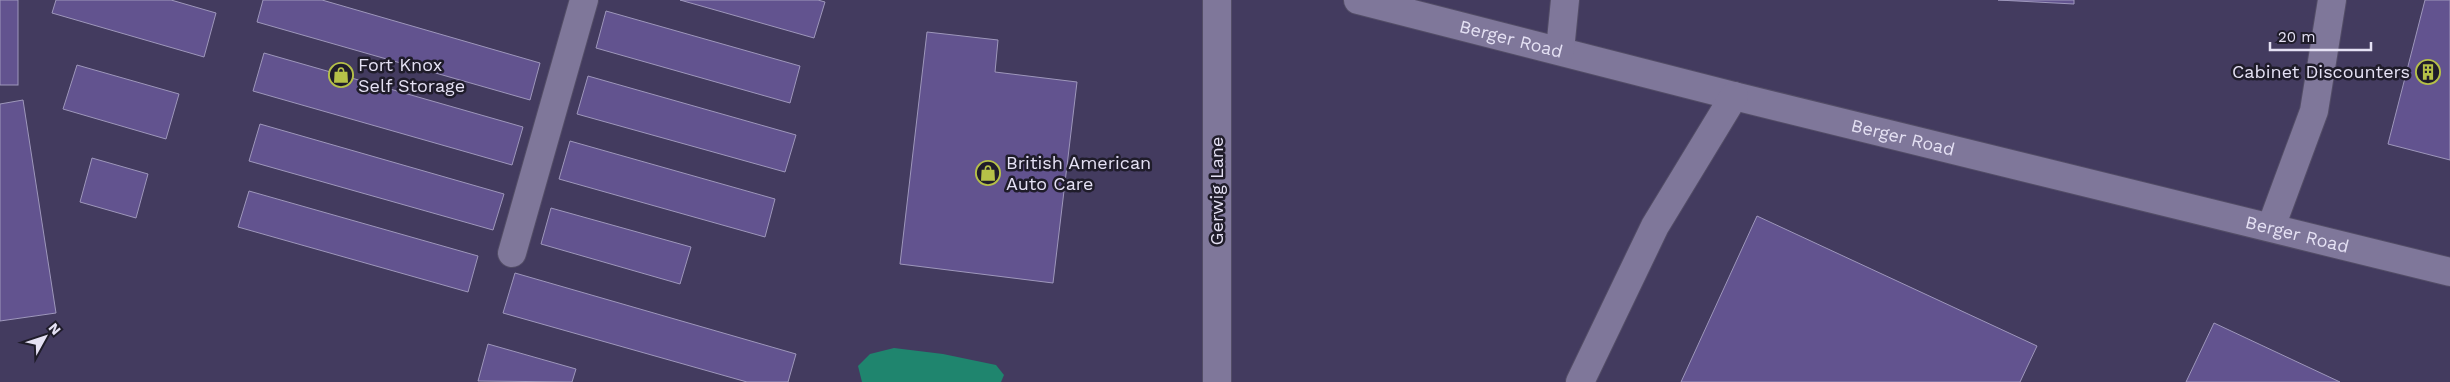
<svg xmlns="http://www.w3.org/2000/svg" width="2450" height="382" font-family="'Work Sans',sans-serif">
	<rect width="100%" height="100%" fill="#393250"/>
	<rect fill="#433b5f" x="0" y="0" width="2450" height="382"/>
	<polygon fill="#1f856e" points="894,348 943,354 996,365 1004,375 1001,382 862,382 858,366 870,354"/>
	<g fill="#62538f" stroke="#9e97bb">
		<rect x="0" y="0" width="18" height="85"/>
		<polygon points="56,0 171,0 216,13 204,57 52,13"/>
		<polygon points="263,0 322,0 540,63 530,100 257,22"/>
		<polygon points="680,0 818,0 825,2 814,38"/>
		<polygon points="1998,0 2074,0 2074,4"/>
		<polygon points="2425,0 2450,0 2450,160 2388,144"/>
		<polygon points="606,11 800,66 790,103 596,48"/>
		<polygon points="927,32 998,40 995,72 1077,82 1053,283 900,264"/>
		<polygon points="264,53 523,127 512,165 253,91"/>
		<polygon points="77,65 179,94 166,139 63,109"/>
		<polygon points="588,76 796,135 785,172 577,114"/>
		<polygon points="23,100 56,313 0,321 0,104"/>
		<polygon points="260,124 504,194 493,230 249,161"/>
		<polygon points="570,141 775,199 765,237 559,179"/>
		<polygon points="92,158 148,174 136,218 80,202"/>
		<polygon points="249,191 478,256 468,292 238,227"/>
		<polygon points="551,208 691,247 680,284 541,244"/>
		<polygon points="1757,216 2037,346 2020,382 1681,382"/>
		<polygon points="515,273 796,354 788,382 747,382 503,313"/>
		<polygon points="2214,323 2340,382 2186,382"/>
		<polygon points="488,344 576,369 572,382 478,381"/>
	</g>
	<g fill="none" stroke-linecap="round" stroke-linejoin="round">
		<defs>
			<g id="minor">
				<polyline points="1217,0 1217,382"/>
				<path id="s1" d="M1358,0L1734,96L2450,272"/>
				<polyline points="1560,50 1565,0"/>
				<polyline points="2271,227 2314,111 2332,0"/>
				<polyline points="512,253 584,0"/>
				<polyline points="1580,382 1655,226 1734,96"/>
			</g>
		</defs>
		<use href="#minor" stroke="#534d67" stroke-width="30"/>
		<use href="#minor" stroke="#7f779a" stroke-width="28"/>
	</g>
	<defs>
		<symbol id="building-ring" viewBox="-11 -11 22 22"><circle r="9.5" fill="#1f1c2a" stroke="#b6c148" stroke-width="1.5"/><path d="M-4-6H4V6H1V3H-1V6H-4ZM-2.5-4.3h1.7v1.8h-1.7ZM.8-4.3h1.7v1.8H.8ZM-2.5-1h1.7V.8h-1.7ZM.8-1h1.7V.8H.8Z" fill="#b6c148"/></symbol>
		<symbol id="shop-ring" viewBox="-11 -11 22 22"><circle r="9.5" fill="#1f1c2a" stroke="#b6c148" stroke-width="1.5"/><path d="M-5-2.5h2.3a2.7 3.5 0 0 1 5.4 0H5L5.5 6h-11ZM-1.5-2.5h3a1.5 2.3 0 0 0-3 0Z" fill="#b6c148"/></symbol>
	</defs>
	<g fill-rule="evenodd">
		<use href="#building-ring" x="2414" y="58" width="28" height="28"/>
		<use href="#shop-ring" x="327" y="61" width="28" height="28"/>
		<use href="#shop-ring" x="974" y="159" width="28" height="28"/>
	</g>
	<g text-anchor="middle" stroke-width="5" stroke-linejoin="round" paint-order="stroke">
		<g font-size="18" fill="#e5e1f4" stroke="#1f1c2a">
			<text dy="6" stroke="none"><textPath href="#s1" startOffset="158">Berger Road</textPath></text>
			<text dy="6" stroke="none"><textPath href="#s1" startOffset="562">Berger Road</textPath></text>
			<text transform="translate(1217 191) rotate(-90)" y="6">Gerwig Lane</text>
			<text dy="6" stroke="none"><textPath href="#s1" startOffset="968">Berger Road</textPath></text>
		</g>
		<g font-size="18" fill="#e5e1f4" stroke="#1f1c2a" text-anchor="start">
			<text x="358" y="71">Fort Knox<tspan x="358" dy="21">Self Storage</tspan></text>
			<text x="2410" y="78" text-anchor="end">Cabinet Discounters</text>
			<text x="1006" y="169">British American<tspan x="1006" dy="21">Auto Care</tspan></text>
		</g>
	</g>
	<g transform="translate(45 337) rotate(50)" stroke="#1f1c2a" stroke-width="4" paint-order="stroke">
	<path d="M0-4L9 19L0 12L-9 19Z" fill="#e5e1f4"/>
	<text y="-8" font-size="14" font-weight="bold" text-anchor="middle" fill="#e5e1f4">N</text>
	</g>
	<path d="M2270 42v8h101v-8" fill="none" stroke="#e5e1f4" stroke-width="2.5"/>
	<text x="2278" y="42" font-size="15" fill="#e5e1f4" stroke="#1f1c2a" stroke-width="4" paint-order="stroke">20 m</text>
</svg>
